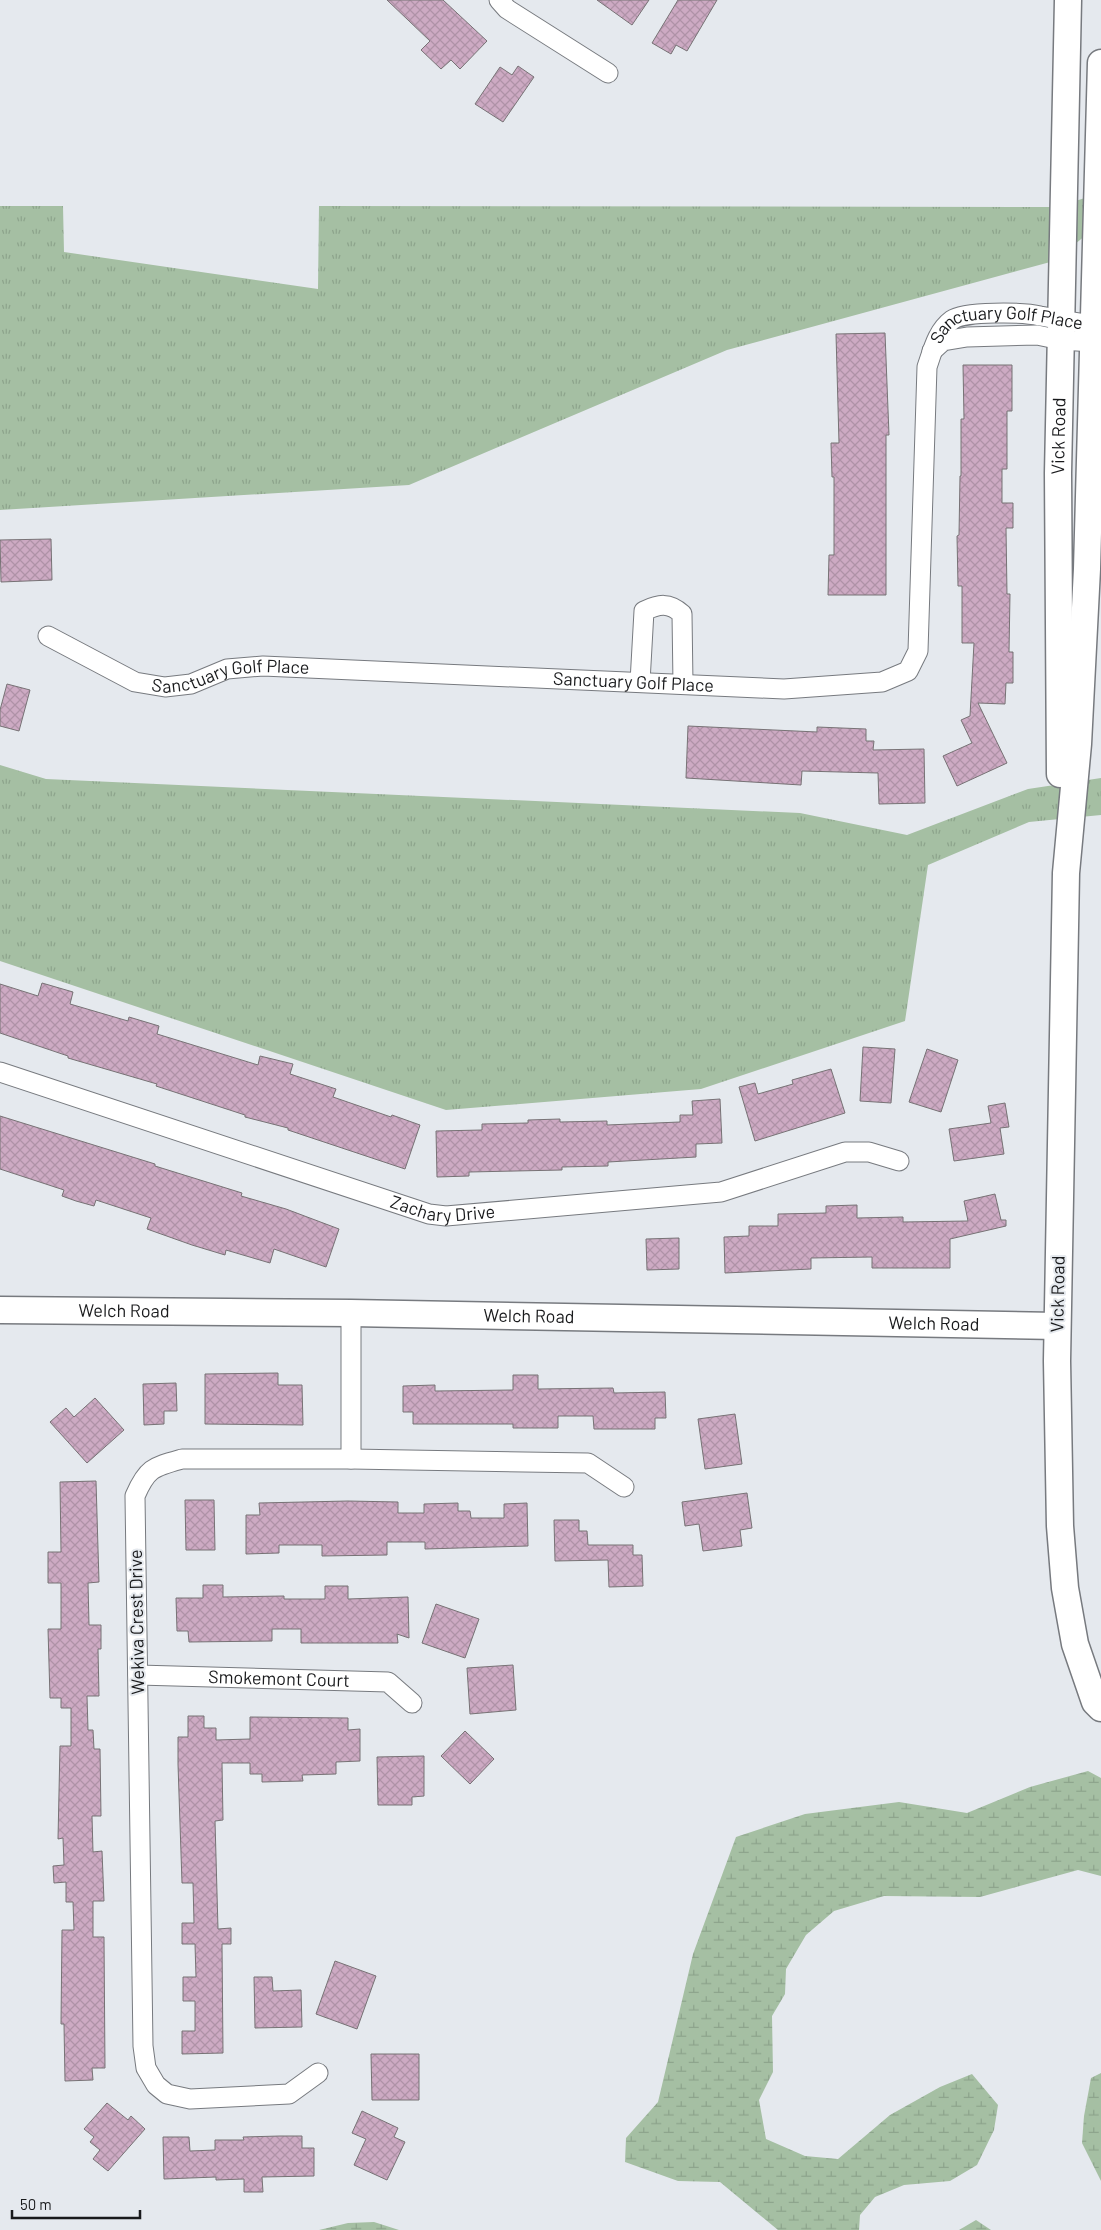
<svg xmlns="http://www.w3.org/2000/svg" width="1101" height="2230" font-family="Barlow,sans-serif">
	<defs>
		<pattern id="grass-tufts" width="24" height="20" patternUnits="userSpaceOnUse" patternTransform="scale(1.25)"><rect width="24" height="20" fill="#a5bfa3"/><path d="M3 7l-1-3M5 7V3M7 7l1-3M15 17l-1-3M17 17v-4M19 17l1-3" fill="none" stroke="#8da48c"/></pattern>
		<pattern id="wetland-marsh" width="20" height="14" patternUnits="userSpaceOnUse" patternTransform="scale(1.25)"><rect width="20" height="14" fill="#a5bfa3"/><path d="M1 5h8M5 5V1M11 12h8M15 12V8" fill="none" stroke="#8da48c"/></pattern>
		<pattern id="building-cross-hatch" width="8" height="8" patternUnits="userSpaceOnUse" patternTransform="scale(1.25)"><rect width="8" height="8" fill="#cdaac3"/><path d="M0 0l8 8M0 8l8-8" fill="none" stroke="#af92a7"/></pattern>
	</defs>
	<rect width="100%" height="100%" fill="#e5e9ee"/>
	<g fill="url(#grass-tufts)">
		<polygon points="1101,193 1101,223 1054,261 727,350 409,485 0,510 0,206 63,206 64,252 318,289 319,206 1056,207"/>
		<polygon points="0,765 46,779 800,813 907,835 1028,789 1101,778 1101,815 1029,822 928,865 905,1021 701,1089 446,1110 0,961"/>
	</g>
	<g fill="url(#wetland-marsh)">
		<polygon points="1088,1771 1101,1778 1101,1876 1078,1870 980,1897 884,1896 834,1911 806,1935 786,1969 785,1994 772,2016 773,2072 759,2100 766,2139 805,2156 838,2159 890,2115 940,2087 972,2074 998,2105 994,2130 977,2165 950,2181 904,2185 875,2197 860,2215 859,2230 778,2230 720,2182 678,2181 625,2162 626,2138 658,2102 693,1954 736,1837 805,1814 899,1802 967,1813 1030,1787"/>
		<polygon points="1101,2073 1101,2181 1082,2143 1084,2116 1091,2078"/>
		<polygon points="976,2220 991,2230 959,2230"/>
		<polygon points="374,2222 399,2230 319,2230 348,2223"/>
	</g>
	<g fill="url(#building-cross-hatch)" stroke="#777275">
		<polygon points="387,0 443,0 487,41 460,69 451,60 441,69 421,50 430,41"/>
		<polygon points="597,0 649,0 632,25"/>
		<polygon points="678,0 717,0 687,51 676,45 671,54 652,43"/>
		<polygon points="518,66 534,77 503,122 475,104 500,67 512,75"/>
		<polygon points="885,333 889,435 886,435 886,595 828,595 829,555 834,555 834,477 832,477 831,443 839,443 836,334"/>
		<polygon points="963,365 1012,365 1012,411 1007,411 1007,469 1002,469 1002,503 1013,503 1013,528 1006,528 1007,594 1010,594 1009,652 1013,652 1013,683 1006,683 1005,704 978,703 1007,763 957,786 943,756 972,743 961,720 970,716 974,643 962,643 962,586 958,586 957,536 959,535 960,476 961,476 961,419 964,419"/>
		<polygon points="51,539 52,580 1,582 0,540"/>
		<polygon points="7,684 30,690 19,731 0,726 0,710"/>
		<polygon points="688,726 817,732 817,727 866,729 866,741 874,741 873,750 924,749 925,803 879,804 878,773 802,771 801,785 686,778"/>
		<polygon points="42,983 73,992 70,1004 128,1021 129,1017 159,1026 157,1034 258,1065 260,1056 293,1064 290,1074 336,1089 333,1097 391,1117 392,1115 420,1125 405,1169 288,1130 288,1128 245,1117 245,1115 156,1086 157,1084 68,1058 68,1056 0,1033 0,984 38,996"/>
		<polygon points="863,1047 895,1049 891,1103 860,1101"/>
		<polygon points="927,1049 958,1060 941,1112 909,1102"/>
		<polygon points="831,1069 845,1113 755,1141 739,1087 755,1083 758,1094 793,1084 792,1080"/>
		<polygon points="720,1099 722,1143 696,1144 696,1157 608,1162 608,1166 562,1167 562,1170 469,1172 469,1176 437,1177 436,1131 482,1130 482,1124 528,1123 528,1120 560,1119 560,1122 607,1121 607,1125 680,1122 680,1115 693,1115 692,1101"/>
		<polygon points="1005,1103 1009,1127 1000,1128 1004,1154 954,1161 949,1129 991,1123 988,1106"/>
		<polygon points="0,1116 155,1164 155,1166 242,1193 241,1196 286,1209 339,1229 326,1267 274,1249 270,1263 226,1250 225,1255 192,1245 147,1229 151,1218 96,1200 94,1206 76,1201 62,1196 64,1190 0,1169"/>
		<polygon points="995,1194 1001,1220 1006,1220 1006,1226 950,1239 950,1268 872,1268 872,1257 811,1258 811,1269 725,1273 724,1237 749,1236 749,1226 778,1226 778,1214 826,1213 826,1206 857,1205 857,1218 903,1217 903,1222 968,1221 964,1201"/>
		<polygon points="679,1238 679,1269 647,1270 646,1239"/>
		<polygon points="278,1373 278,1385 302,1385 303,1425 205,1424 205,1374"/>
		<polygon points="513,1375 538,1375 538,1389 613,1388 614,1393 665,1392 666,1418 655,1418 655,1429 594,1429 593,1416 558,1416 558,1428 513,1428 513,1424 413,1424 413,1412 403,1412 403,1386 435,1385 435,1391 513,1390"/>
		<polygon points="176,1383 177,1411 164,1411 164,1424 144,1425 143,1384"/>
		<polygon points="95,1398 124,1430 87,1463 50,1422 66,1408 74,1417"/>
		<polygon points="735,1414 742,1464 705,1469 698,1419"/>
		<polygon points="96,1481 99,1582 88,1583 89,1625 101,1625 101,1649 98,1649 99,1696 87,1696 88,1730 93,1730 94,1749 100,1749 101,1816 92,1816 93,1852 102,1851 104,1901 93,1901 93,1937 104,1937 105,2068 92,2068 93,2080 65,2081 64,2024 61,2024 62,1930 74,1930 73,1902 66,1902 66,1882 54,1883 53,1866 64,1865 63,1838 58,1839 60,1746 71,1746 71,1708 61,1708 61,1698 50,1698 48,1629 61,1629 61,1583 48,1583 48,1552 61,1552 60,1482"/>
		<polygon points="747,1493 752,1528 740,1530 742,1546 703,1551 699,1524 685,1526 682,1502"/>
		<polygon points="185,1500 214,1500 215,1550 186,1550"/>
		<polygon points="348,1501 398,1502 398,1513 424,1513 424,1504 458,1503 458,1511 470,1511 471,1518 504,1518 504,1504 527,1503 528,1546 425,1549 425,1542 387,1542 387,1555 322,1556 322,1545 279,1545 279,1553 246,1554 246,1515 260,1515 259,1503"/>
		<polygon points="554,1520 579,1520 579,1531 587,1531 588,1545 633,1545 633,1555 642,1555 643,1586 609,1587 608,1560 555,1561"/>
		<polygon points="203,1585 223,1585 223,1597 284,1596 284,1599 325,1599 325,1586 348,1586 348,1599 408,1597 409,1638 397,1634 398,1643 301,1643 301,1629 272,1629 272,1641 189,1642 188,1631 177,1631 176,1598 203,1598"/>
		<polygon points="436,1604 479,1619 465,1658 422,1643"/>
		<polygon points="513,1665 516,1710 470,1714 467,1668"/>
		<polygon points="188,1716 204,1716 204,1728 216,1728 216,1740 250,1739 250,1717 348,1718 348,1730 360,1729 360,1761 336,1762 336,1774 302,1775 303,1781 262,1782 262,1774 250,1774 250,1763 222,1763 223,1820 215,1821 218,1929 231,1928 231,1944 222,1944 223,2053 182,2054 182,2031 195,2031 195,2001 183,2001 183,1977 196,1977 195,1944 182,1944 182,1923 194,1923 193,1883 182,1883 178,1764 178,1737 188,1737"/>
		<polygon points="465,1731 494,1759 470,1784 441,1756"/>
		<polygon points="424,1756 424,1796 412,1797 412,1805 378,1805 377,1757"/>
		<polygon points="335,1961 376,1976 357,2029 316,2014"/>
		<polygon points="254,1977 272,1977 273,1991 301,1990 302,2027 255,2028"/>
		<polygon points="371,2054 419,2054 419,2100 372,2100"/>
		<polygon points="107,2103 128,2120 131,2116 145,2129 108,2171 93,2159 100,2150 90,2142 94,2137 84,2129"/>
		<polygon points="362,2111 398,2128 394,2137 405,2142 387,2180 354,2165 366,2139 352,2133"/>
		<polygon points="280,2136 302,2136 302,2148 314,2148 314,2176 262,2177 263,2192 244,2192 244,2179 216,2180 216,2177 164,2179 163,2137 189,2137 190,2151 215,2150 215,2140 244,2140 243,2137"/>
	</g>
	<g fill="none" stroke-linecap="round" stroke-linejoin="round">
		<defs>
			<g id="street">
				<polyline points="499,0 507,9 608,73"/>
				<polyline points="932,351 943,341 967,337 1037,335 1061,340 1093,342"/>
				<path id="s1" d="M48,636L135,682L165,687L191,684L227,669L263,666L784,689L882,682L908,671L918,651L927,367C933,350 937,331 952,320C964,311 1024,312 1040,316C1058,319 1075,323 1094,325"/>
				<path d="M640,682L644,611C659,604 669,602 682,614L683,684"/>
				<path id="s2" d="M0,1072L429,1214L446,1216L721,1192L845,1152H869L899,1161"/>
				<polyline points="351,1459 351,1313"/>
				<path id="s3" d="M138,1675L388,1682L412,1703"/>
				<path d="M318,2073L289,2094L190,2099L167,2094L156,2085L146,2068L143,2046L135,1496C147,1468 153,1467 182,1459H351L588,1463L624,1487"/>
			</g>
			<g id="secondary">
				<polyline points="1101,63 1087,569 1078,744 1066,873 1057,1361 1060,1526 1065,1588 1075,1644 1095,1702 1101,1708"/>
				<path id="s4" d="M1060,774L1058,473L1068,0"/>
				<path id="s5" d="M0,1310L351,1313L1057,1326"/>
			</g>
		</defs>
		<use href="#street" stroke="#777a7f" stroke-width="21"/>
		<use href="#secondary" stroke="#777a7f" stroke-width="29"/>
		<use href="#street" stroke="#fff" stroke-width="19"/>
		<use href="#secondary" stroke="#fff" stroke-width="26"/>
	</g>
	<g text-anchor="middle" stroke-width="4" stroke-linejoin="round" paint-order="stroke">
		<g font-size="18" fill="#191a1c" stroke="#e5e9ee">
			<text dy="6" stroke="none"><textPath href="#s1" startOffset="1291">Sanctuary Golf Place</textPath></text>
			<text dy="6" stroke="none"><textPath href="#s4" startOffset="338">Vick Road</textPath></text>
			<text dy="6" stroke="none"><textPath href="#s1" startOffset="196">Sanctuary Golf Place</textPath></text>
			<text dy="6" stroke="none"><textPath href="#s1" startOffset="601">Sanctuary Golf Place</textPath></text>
			<text dy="6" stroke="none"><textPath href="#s2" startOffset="465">Zachary Drive</textPath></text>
			<text transform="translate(1058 1294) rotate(-89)" y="6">Vick Road</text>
			<text dy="6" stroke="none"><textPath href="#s5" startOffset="124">Welch Road</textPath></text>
			<text dy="6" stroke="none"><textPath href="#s5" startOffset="529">Welch Road</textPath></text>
			<text dy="6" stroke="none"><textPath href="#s5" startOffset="934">Welch Road</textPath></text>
			<text transform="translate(137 1622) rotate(-91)" y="6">Wekiva Crest Drive</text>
			<text dy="6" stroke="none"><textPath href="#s3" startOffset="141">Smokemont Court</textPath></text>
		</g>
	</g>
	<path d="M12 2210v8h128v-8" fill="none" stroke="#191a1c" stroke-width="2.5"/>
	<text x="20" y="2210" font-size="15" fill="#191a1c" stroke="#e5e9ee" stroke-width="4" paint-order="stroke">50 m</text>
</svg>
